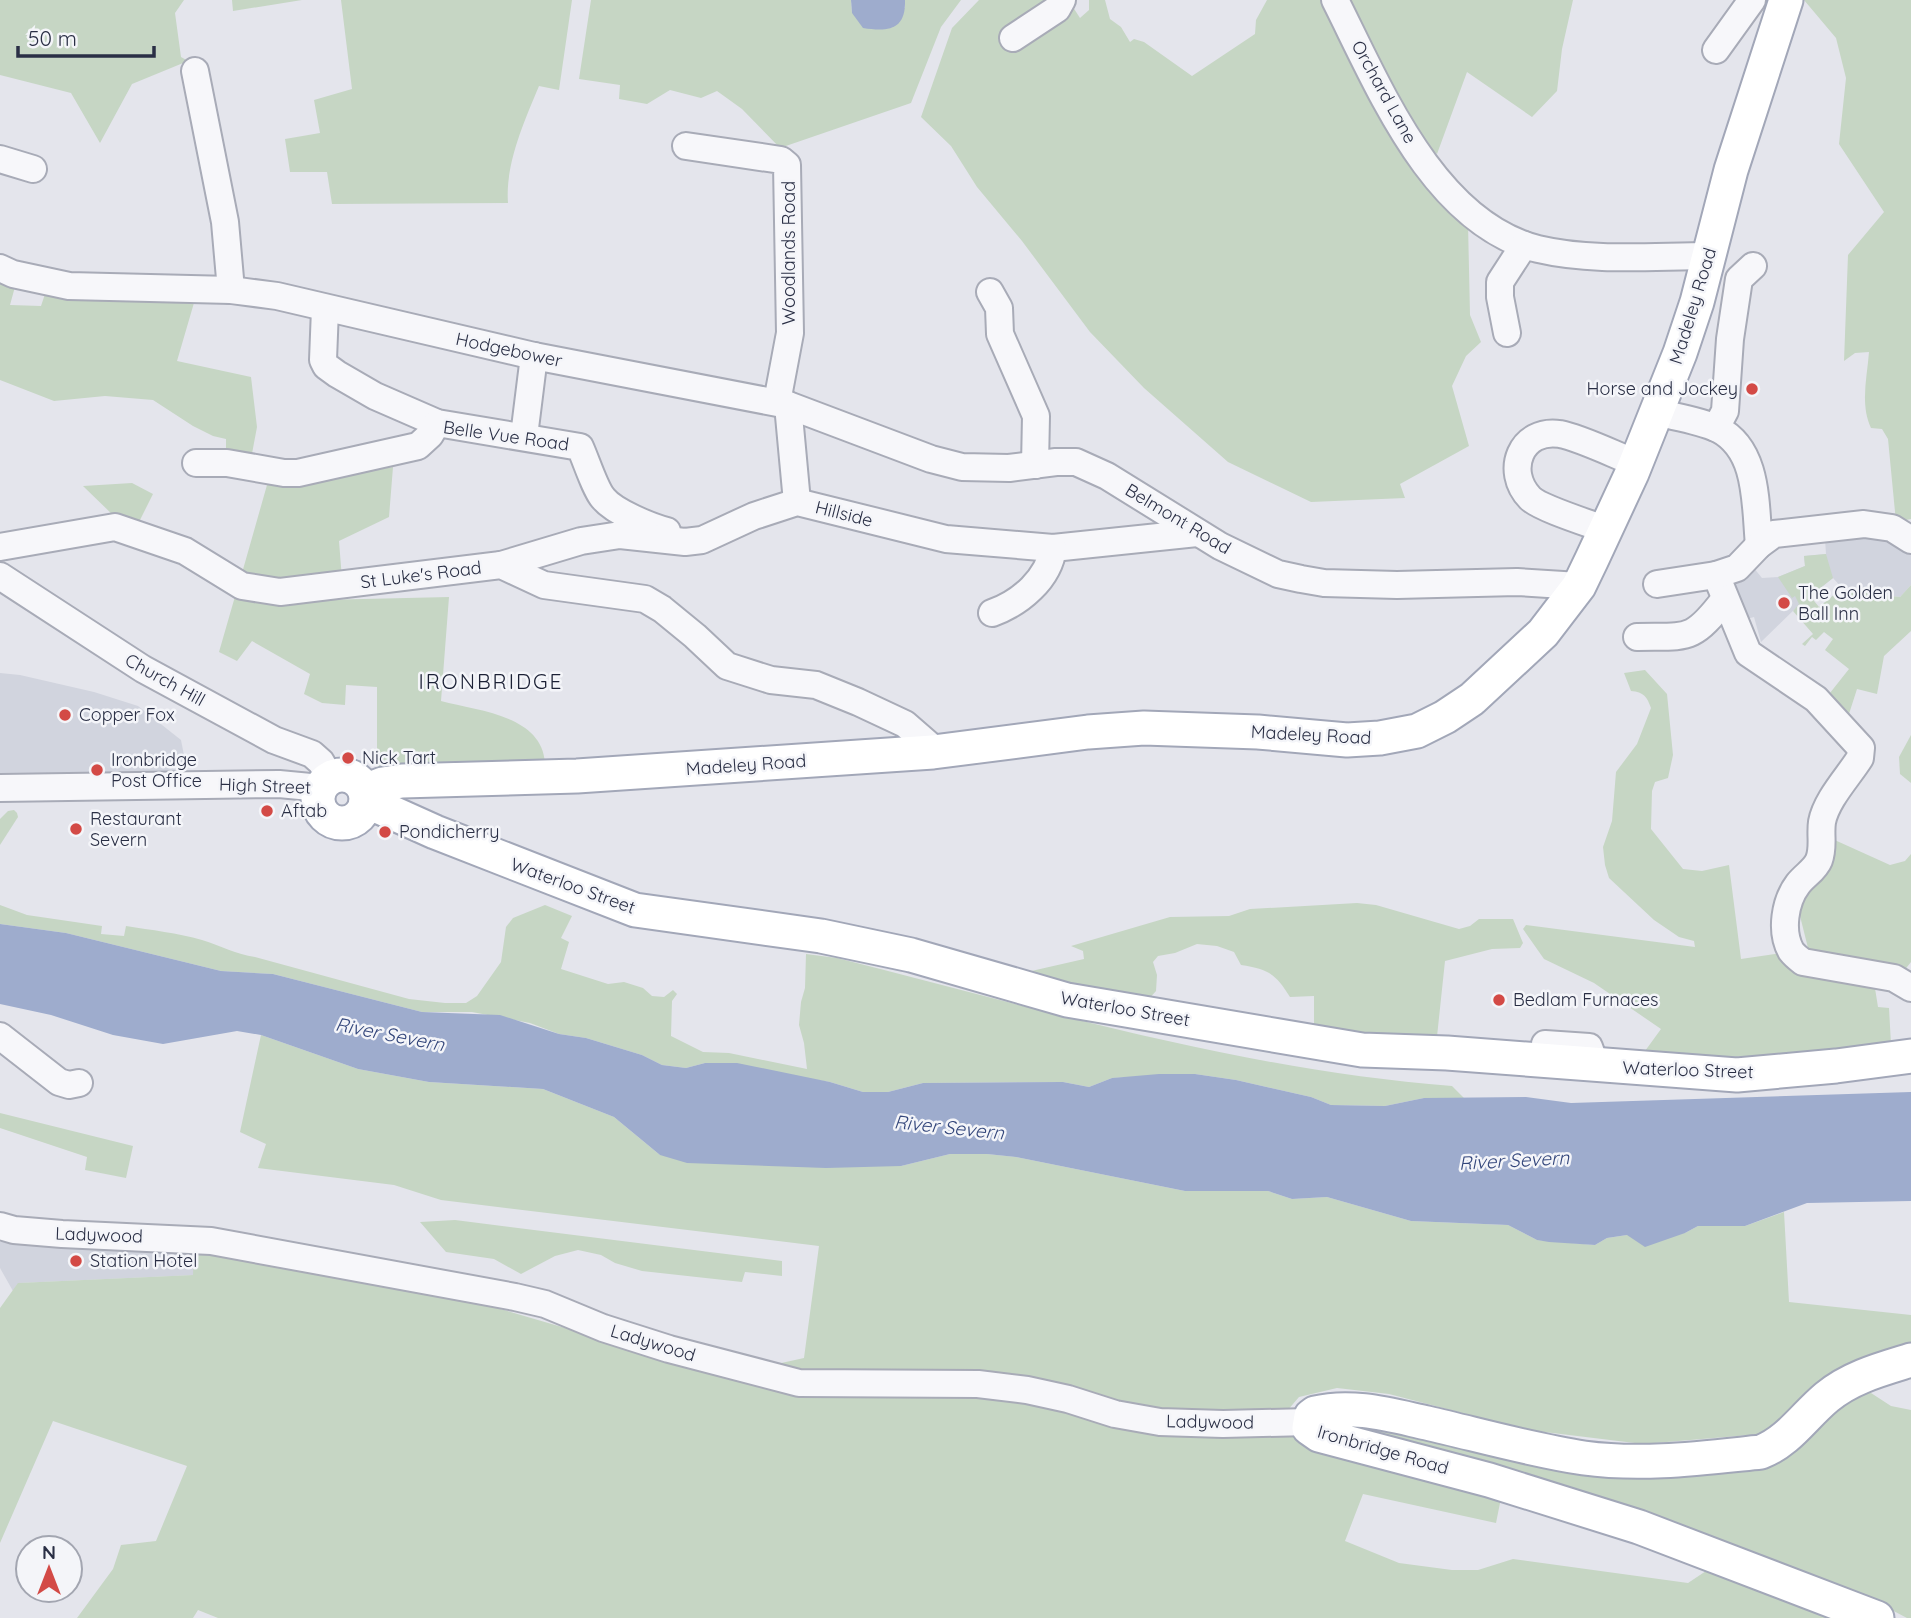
<svg xmlns="http://www.w3.org/2000/svg" width="1911" height="1618" font-family="Quicksand,sans-serif">
	<rect width="100%" height="100%" fill="#e4e5ec"/>
	<g fill="#d1d4de">
		<polygon points="1883,532 1911,549 1911,585 1900,597 1848,591 1842,588 1833,578 1799,605 1761,642 1754,617 1743,620 1741,600 1730,581 1753,567 1762,578 1778,577 1805,566 1804,556 1826,554 1825,539"/>
		<polygon points="0,673 20,675 94,692 138,706 181,740 187,771 61,780 0,780"/>
		<polygon points="0,1242 194,1248 194,1275 19,1283 13,1291 0,1268"/>
	</g>
	<g fill="#c6d6c4">
		<polygon points="0,0 184,0 175,13 181,57 188,61 132,84 100,143 71,93 0,75"/>
		<polygon points="232,0 302,0 233,11"/>
		<path d="M341,0H572L559,90L539,86C524,122 505,164 508,203L332,204L327,172H290L285,139L320,133L314,100L352,89Z"/>
		<polygon points="591,0 851,0 852,13 905,8 905,0 961,0 941,27 911,103 780,148 742,109 717,91 701,98 670,90 647,104 619,99 620,85 579,79"/>
		<polygon points="979,0 1054,0 1004,29 1019,51 1063,16 1071,4 1080,18 1089,10 1089,0 1105,0 1110,19 1121,27 1130,42 1134,39 1144,42 1192,76 1255,34 1256,20 1267,0 1573,0 1562,49 1557,91 1532,117 1467,72 1437,154 1426,145 1468,223 1470,315 1481,342 1466,356 1452,386 1469,446 1400,484 1405,498 1311,502 1228,462 1144,388 1090,332 1022,241 977,187 951,146 921,117 952,28"/>
		<path d="M1804,0H1911V519L1896,522L1888,439L1882,429L1871,428C1860,404 1867,378 1869,352L1855,353L1844,361L1848,255L1884,212L1839,144L1846,78L1836,38Z"/>
		<polygon points="0,278 16,283 10,305 41,306 46,291 196,296 177,361 251,377 257,427 251,459 226,453 226,439 213,436 193,426 153,400 105,396 54,401 0,380"/>
		<polygon points="393,467 389,517 339,541 342,579 280,585 242,573 267,485 302,482"/>
		<polygon points="132,483 153,494 137,526 116,518 83,486"/>
		<polygon points="1826,554 1833,578 1810,596 1819,607 1842,588 1848,591 1900,597 1911,585 1911,631 1884,656 1877,694 1857,689 1848,717 1826,698 1849,669 1825,650 1833,639 1824,632 1816,640 1812,637 1805,646 1802,644 1813,634 1793,611 1799,604 1795,596 1792,598 1778,577 1805,566 1804,556"/>
		<path d="M236,593L277,601L449,597L441,701C478,711 542,715 545,763L377,768V687L346,685L345,705L322,703L304,694L310,674L252,641L237,661L219,652Z"/>
		<path d="M1645,670L1667,694L1673,755L1668,778L1655,782L1652,791L1651,829L1683,869L1702,871L1729,865L1741,959L1782,953L1874,982L1878,1007L1889,1008L1891,1044L1823,1052L1641,1062L1645,1051L1661,1029L1594,983L1544,959L1523,929L1526,925L1695,947L1694,941L1679,937L1654,920L1609,878L1605,865L1603,847L1612,821L1616,772L1637,744L1651,708C1647,697 1644,692 1631,691L1624,673Z"/>
		<polygon points="1911,735 1911,783 1900,774 1899,757"/>
		<polygon points="14,810 17,813 18,817 0,845 0,819 8,811"/>
		<polygon points="1828,837 1890,865 1905,861 1911,854 1911,962 1903,972 1808,948 1797,904"/>
		<path d="M1357,903L1376,905L1459,929L1470,926L1479,919H1513L1523,943L1520,948L1492,949L1445,961L1436,1046L1314,1032V996L1290,997C1276,974 1268,969 1241,965L1234,952L1217,946L1197,944L1175,953L1158,956L1153,962L1157,975L1156,991L1147,1001L1027,972L1084,959L1083,951L1071,946L1170,917L1229,916L1250,909Z"/>
		<path d="M0,905L27,915L102,926L101,934L124,936L126,926C151,930 178,933 202,940C221,946 236,954 255,957L409,999L445,1003H466L477,996L501,962L506,927L513,918L545,905L572,916L561,938L569,942L561,969L608,984L624,982L643,988L652,996L664,997L673,990L677,994L672,1001L671,1036L703,1052L729,1053L807,1069L804,1043L799,1025L801,1002L805,988L806,954L837,958C1040,1009 1242,1070 1452,1086L1464,1098H1424L1385,1106L1331,1105L1311,1097L1236,1080L1195,1074L1112,1078L1089,1087L1063,1082L923,1083L888,1092H863L830,1082L705,1063L686,1068L662,1065L642,1055L586,1038L559,1034L530,1023L472,1012H422L273,974L221,971L66,933L0,924Z"/>
		<polygon points="261,1035 358,1069 429,1082 543,1089 614,1117 660,1155 901,1166 950,1154 987,1154 1016,1157 1185,1191 1268,1191 1292,1199 1327,1197 1411,1221 1508,1225 1537,1240 1595,1245 1607,1238 1627,1235 1685,1233 1698,1226 1745,1226 1784,1212 1789,1302 1911,1315 1911,1345 1773,1433 1643,1444 1528,1430 1389,1394 1337,1388 1299,1397 1287,1411 1501,1498 1496,1523 1363,1494 1345,1541 1399,1563 1452,1570 1478,1570 1513,1559 1688,1583 1709,1569 1842,1618 218,1618 198,1610 193,1618 77,1618 113,1569 121,1545 156,1541 187,1466 53,1421 0,1543 0,1308 18,1283 193,1275 194,1248 449,1294 726,1375 804,1358 819,1246 441,1200 394,1185 258,1168 266,1144 240,1132"/>
		<polygon points="0,1113 133,1146 126,1178 85,1170 87,1157 0,1128"/>
		<polygon points="455,1220 782,1261 782,1276 745,1272 742,1282 642,1271 615,1263 601,1255 578,1250 555,1256 521,1274 494,1259 446,1252 420,1222"/>
		<polygon points="1856,1392 1871,1393 1891,1406 1911,1410 1911,1618 1907,1618 1865,1596 1340,1430 1344,1420 1707,1473"/>
	</g>
	<g fill="#9eaccd">
		<path d="M851,0H905C906,30 888,32 863,28L852,13Z"/>
		<polygon points="0,924 66,933 221,971 273,974 422,1012 500,1015 559,1034 586,1038 642,1055 662,1065 686,1068 705,1063 737,1063 830,1082 863,1092 888,1092 923,1083 1063,1082 1089,1087 1112,1078 1159,1074 1195,1074 1236,1080 1311,1097 1331,1105 1385,1106 1424,1098 1526,1097 1571,1103 1911,1092 1911,1201 1807,1203 1745,1226 1698,1226 1685,1233 1645,1247 1627,1235 1607,1238 1595,1245 1549,1242 1537,1240 1508,1225 1411,1221 1327,1197 1292,1199 1268,1191 1185,1191 1016,1157 987,1154 950,1154 901,1166 826,1168 687,1163 660,1155 614,1117 543,1089 429,1082 358,1069 261,1035 237,1031 163,1044 113,1035 51,1015 0,1004"/>
	</g>
	<g fill="none" stroke-linecap="round" stroke-linejoin="round">
		<defs>
			<g id="minor">
				<path d="M1335,0C1379,87 1433,223 1538,249C1593,262 1653,256 1709,256"/>
				<polyline points="1013,38 1057,9 1062,0"/>
				<polyline points="1716,50 1752,0"/>
				<polyline points="195,71 225,222 231,290"/>
				<polyline points="686,146 781,160 787,165 790,333 777,402"/>
				<polyline points="0,159 33,169"/>
				<polyline points="0,268 13,274 69,286 231,290 277,296 534,356 788,405 931,459 962,467 1009,468 1056,462 1076,462 1107,476 1220,546 1278,574 1301,579 1324,583 1397,585 1517,582 1579,586"/>
				<polyline points="990,292 999,308 1000,334 1036,416 1035,465"/>
				<path d="M325,309L323,360L326,366L337,374L375,396L437,423L580,447C586,460 595,489 603,498C614,512 651,527 667,531"/>
				<polyline points="1507,333 1500,297 1500,282 1524,245"/>
				<polyline points="788,405 797,502"/>
				<path d="M1655,412C1675,417 1699,420 1718,429C1759,450 1755,505 1759,545"/>
				<polyline points="1716,428 1725,411 1730,339 1739,279 1753,266"/>
				<polyline points="524,436 534,356"/>
				<polyline points="196,463 227,463 284,473 298,473 418,446 430,435 437,423"/>
				<path d="M1604,529C1588,523 1540,508 1530,498C1504,471 1521,428 1560,434C1581,438 1615,455 1636,463"/>
				<polyline points="0,547 115,527 185,551 242,586 280,592 501,565 544,585 645,599 662,609 695,636 727,666 771,680 816,685 858,702 905,724 928,744 933,752"/>
				<polyline points="501,565 581,541 620,535 685,542 702,540 754,516 797,502 946,539 1053,548 1197,533"/>
				<path d="M1716,575L1748,653L1816,699L1861,748L1860,758C1848,777 1826,800 1822,822C1820,835 1824,847 1819,860C1815,870 1805,875 1798,884C1785,901 1780,931 1791,951C1794,955 1799,959 1803,962L1894,978L1911,988"/>
				<polyline points="0,576 143,669 274,740 312,754 321,762 330,778"/>
				<polyline points="1657,584 1716,575 1737,568 1759,545 1774,534 1864,524 1892,528 1911,540"/>
				<path d="M992,613C1020,603 1049,579 1053,548"/>
				<path d="M1637,637C1688,636 1692,642 1724,600"/>
				<polyline points="0,788 279,784 321,788"/>
				<polyline points="0,1036 59,1082 69,1085 79,1083"/>
				<polyline points="1545,1044 1589,1047 1596,1066"/>
				<polyline points="0,1226 14,1230 62,1234 211,1241 515,1297 545,1304 603,1328 669,1349 799,1383 978,1384 1027,1390 1068,1399 1115,1414 1160,1422 1223,1424 1309,1422"/>
			</g>
			<g id="major">
				<circle cx="342" cy="799" r="24"/>
				<polyline points="365,791 383,784 402,781 577,776 933,752 1088,732 1144,728 1258,732 1347,740 1380,738 1417,731 1445,717 1472,699 1543,633 1579,586 1592,559 1632,473 1680,353 1697,302 1731,170 1786,0"/>
				<polyline points="366,801 435,832 635,910 821,936 911,955 1067,1000 1362,1050 1447,1053 1737,1075 1836,1066 1911,1056"/>
				<path d="M1877,1618L1639,1527L1489,1480L1319,1435L1309,1428L1311,1416L1315,1413C1353,1404 1390,1415 1427,1423C1479,1435 1531,1450 1584,1458C1643,1466 1702,1458 1761,1452C1789,1441 1804,1416 1827,1397C1851,1377 1882,1369 1911,1360"/>
			</g>
		</defs>
		<use href="#minor" stroke="#a8abb7" stroke-width="30"/>
		<use href="#major" stroke="#a2a7b8" stroke-width="37"/>
		<use href="#minor" stroke="#f7f7fa" stroke-width="26"/>
		<use href="#major" stroke="#fff" stroke-width="33"/>
	</g>
	<g fill="#d34a46" stroke="#f4f5f9" stroke-width="2.5">
		<circle cx="1752" cy="389" r="7"/>
		<circle cx="1784" cy="603" r="7"/>
		<circle cx="65" cy="715" r="7"/>
		<circle cx="348" cy="758" r="7"/>
		<circle cx="97" cy="770" r="7"/>
		<circle cx="267" cy="811" r="7"/>
		<circle cx="76" cy="829" r="7"/>
		<circle cx="385" cy="832" r="7"/>
		<circle cx="1499" cy="1000" r="7"/>
		<circle cx="76" cy="1261" r="7"/>
	</g>
	<g text-anchor="middle" stroke-width="5" stroke-linejoin="round" paint-order="stroke">
		<g font-size="18" fill="#2a2f45" stroke="#f4f5f9">
			<text transform="translate(1384 92) rotate(61)" y="6">Orchard Lane</text>
			<text transform="translate(789 253) rotate(-90)" y="6">Woodlands Road</text>
			<text transform="translate(1693 306) rotate(-73)" y="6">Madeley Road</text>
			<text transform="translate(509 350) rotate(12)" y="6">Hodgebower</text>
			<text transform="translate(506 436) rotate(8)" y="6">Belle Vue Road</text>
			<text transform="translate(844 514) rotate(14)" y="6">Hillside</text>
			<text transform="translate(1178 519) rotate(31)" y="6">Belmont Road</text>
			<text transform="translate(421 575) rotate(-7)" y="6">St Luke's Road</text>
			<text transform="translate(165 680) rotate(29)" y="6">Church Hill</text>
			<text transform="translate(1311 735) rotate(3)" y="6">Madeley Road</text>
			<text transform="translate(746 765) rotate(-4)" y="6">Madeley Road</text>
			<text transform="translate(265 786) rotate(2)" y="6">High Street</text>
			<text transform="translate(573 886) rotate(20)" y="6">Waterloo Street</text>
			<text transform="translate(1125 1009) rotate(10)" y="6">Waterloo Street</text>
			<text transform="translate(1688 1070) rotate(2)" y="6">Waterloo Street</text>
			<text transform="translate(99 1235) rotate(2)" y="6">Ladywood</text>
			<text transform="translate(653 1343) rotate(17)" y="6">Ladywood</text>
			<text transform="translate(1210 1422) rotate(1)" y="6">Ladywood</text>
			<text transform="translate(1383 1450) rotate(16)" y="6">Ironbridge Road</text>
		</g>
		<g font-size="18" fill="#2a2f45" stroke="#f4f5f9" text-anchor="start">
			<text x="1738" y="395" text-anchor="end">Horse and Jockey</text>
			<text x="1798" y="599">The Golden<tspan x="1798" dy="21">Ball Inn</tspan></text>
			<text x="79" y="721">Copper Fox</text>
			<text x="362" y="764">Nick Tart</text>
			<text x="111" y="766">Ironbridge<tspan x="111" dy="21">Post Office</tspan></text>
			<text x="281" y="817">Aftab</text>
			<text x="90" y="825">Restaurant<tspan x="90" dy="21">Severn</tspan></text>
			<text x="399" y="838">Pondicherry</text>
			<text x="1513" y="1006">Bedlam Furnaces</text>
			<text x="90" y="1267">Station Hotel</text>
		</g>
		<g font-size="19" font-style="italic" fill="#33467b" stroke="#f4f5f9">
			<text transform="translate(390 1034) rotate(11)" y="7">River Severn</text>
			<text transform="translate(949 1127) rotate(6)" y="7">River Severn</text>
			<text transform="translate(1514 1160) rotate(-3)" y="7">River Severn</text>
		</g>
		<g font-size="21" letter-spacing="2" fill="#1c2136" stroke="#f4f5f9">
			<text x="491" y="689">IRONBRIDGE</text>
		</g>
	</g>
	<g transform="translate(49 1569)"><circle r="33" fill="#f4f5f9" stroke="#a3a6b1" stroke-width="2"/>
	<path d="M0-5L12 26L0 18L-12 26Z" fill="#d34a46"/>
	<text y="-10" font-size="19" font-weight="bold" text-anchor="middle" fill="#2a2f45">N</text>
	</g>
	<path d="M18 46v10h136v-10" fill="none" stroke="#2a2f45" stroke-width="3.5"/>
	<text x="28" y="46" font-size="21" fill="#2a2f45" stroke="#f4f5f9" stroke-width="5" paint-order="stroke">50 m</text>
</svg>
